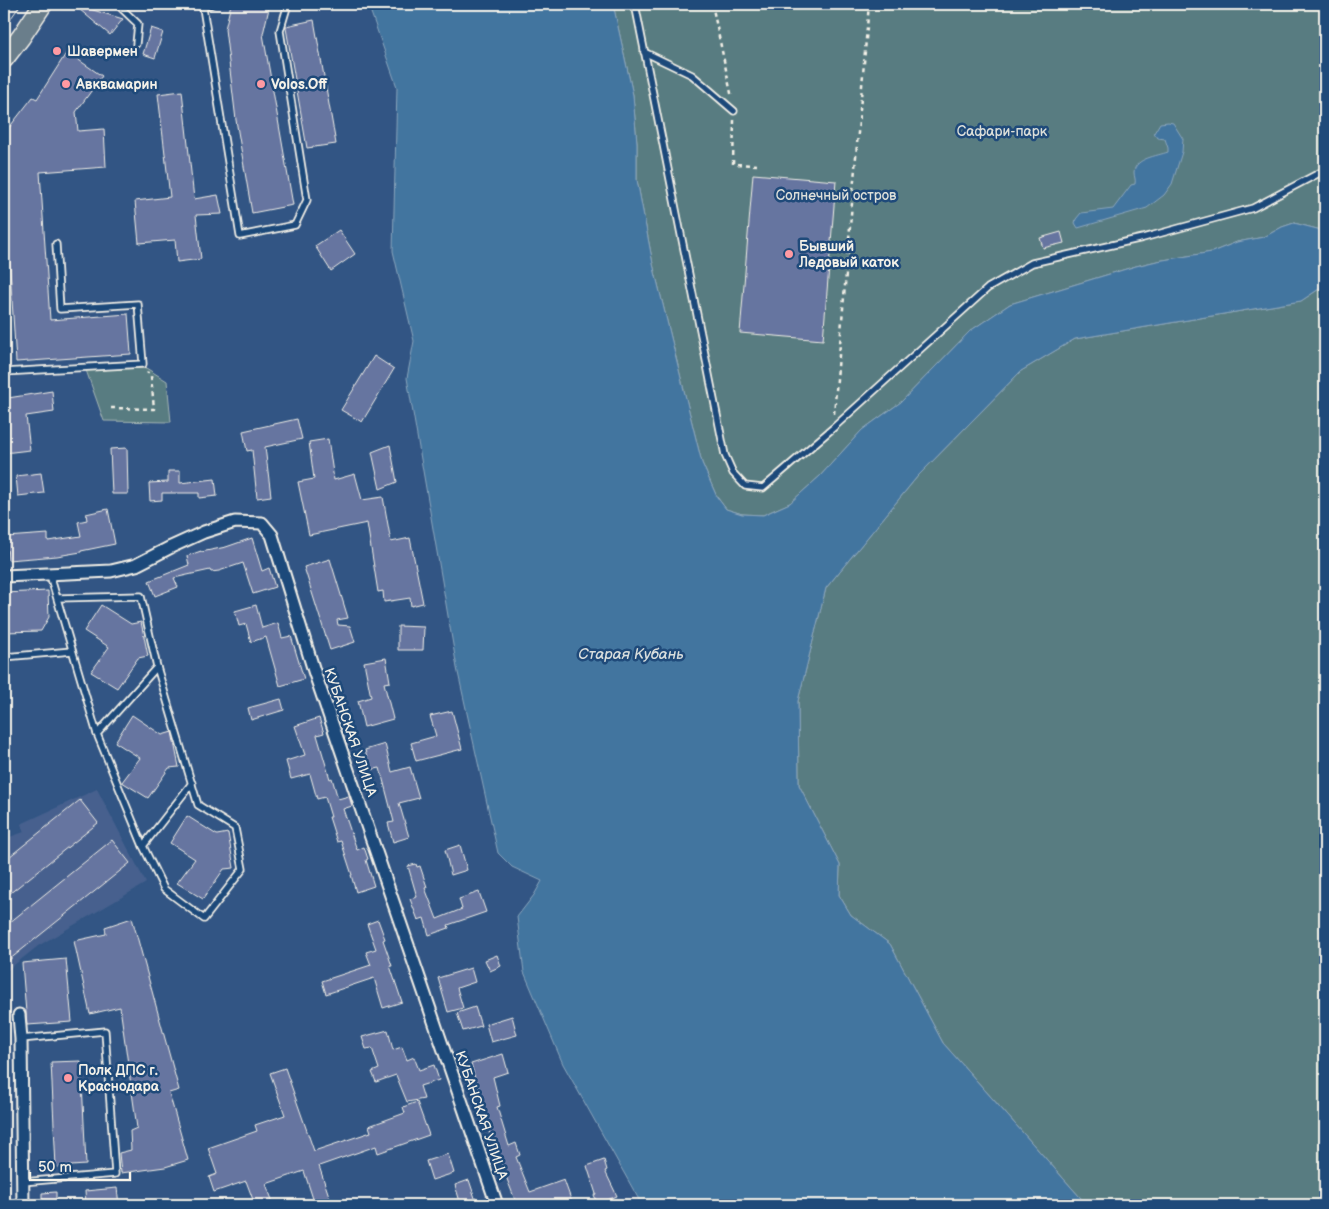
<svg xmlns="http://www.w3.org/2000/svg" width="1329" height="1209" font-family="'Balsamiq Sans',sans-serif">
	<rect width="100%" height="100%" fill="#325584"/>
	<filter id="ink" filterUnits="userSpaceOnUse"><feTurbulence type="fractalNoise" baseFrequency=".02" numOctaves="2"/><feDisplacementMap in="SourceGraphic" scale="10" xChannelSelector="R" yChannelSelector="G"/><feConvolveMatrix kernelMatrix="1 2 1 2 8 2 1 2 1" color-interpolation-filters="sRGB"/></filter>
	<g filter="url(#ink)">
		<polygon fill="#46618e" points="97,789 146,883 38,946 4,973 4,839 24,832 21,824"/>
		<g fill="#587c81" stroke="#a6b6b4">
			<polygon points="613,4 1325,4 1325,227 1321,230 1294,223 1282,227 1264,237 1237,242 1212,252 1157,261 1136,266 1010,304 970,331 901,402 862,430 820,476 790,503 763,515 742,514 726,509 717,497 702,463 693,427 653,264 637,180 637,143 633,95"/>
			<polygon points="1325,285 1325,1205 1087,1205 943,1043 890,944 851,915 839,895 840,865 799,785 798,701 826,588 917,477 1021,371 1075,339 1301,301"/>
			<polygon points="146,368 167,381 171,422 104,421 86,370"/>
		</g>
		<g fill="#43749f" stroke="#8aa6bc">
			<polygon points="368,4 613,4 633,95 637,143 637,180 653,264 693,427 702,463 717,497 726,509 742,514 763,515 790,503 820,476 862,430 901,402 970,331 1010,304 1136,266 1157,261 1212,252 1237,242 1264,237 1282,227 1294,223 1321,230 1325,227 1325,285 1301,301 1075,339 1021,371 917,477 826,588 798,701 799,785 840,865 839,895 851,915 890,944 943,1043 1087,1205 642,1205 563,1064 524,972 517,917 534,895 542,881 512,867 498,853 457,668 407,378 414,341 393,251 397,87"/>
			<path d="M1168,122L1173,123L1183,139L1182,152L1172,184L1164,195L1147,208L1078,228L1075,223L1076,219L1081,213L1113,209L1131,185L1135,184C1136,179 1134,177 1134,172C1135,158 1157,156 1168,152V148L1165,139L1158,138L1154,133L1160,123Z"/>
		</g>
		<g fill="#6674a0" stroke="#f4f1e8">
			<polygon points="73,4 123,19 110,35"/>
			<polygon points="231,4 270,4 263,34 293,205 252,213 236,120 225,29"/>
			<polygon points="314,20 336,144 307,148 286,28 286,26"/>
			<polygon points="151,28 163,32 155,58 143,54"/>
			<polygon points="67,52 102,76 76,112 78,131 104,129 106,167 40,172 50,320 128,314 131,354 16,362 4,176 4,134 33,97 37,99"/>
			<polygon points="182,91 194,199 218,195 222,214 196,215 201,259 177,262 175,240 139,243 135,201 170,197 158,94"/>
			<polygon points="753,174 836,181 823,340 740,333"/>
			<polygon points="339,230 355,254 331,271 315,246"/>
			<polygon points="1061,232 1064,243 1043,248 1040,238"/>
			<polygon points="374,356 394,369 362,422 341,410"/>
			<polygon points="52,391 54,412 26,416 30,450 4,453 4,433 8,433 8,398"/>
			<polygon points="297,419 302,439 265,447 271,496 257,498 252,450 247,451 243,431"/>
			<polygon points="328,439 334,480 355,474 362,500 383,497 391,542 410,538 423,603 411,606 410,598 384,602 383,591 378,592 367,523 309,535 298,482 314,479 309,442"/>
			<polygon points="390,445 397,482 380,489 372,452"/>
			<polygon points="127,448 128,494 112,494 110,449"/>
			<polygon points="168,471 180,471 180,483 215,479 217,496 199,498 199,493 162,493 162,500 150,501 149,483 168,482"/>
			<polygon points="41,473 44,493 18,496 16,476"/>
			<polygon points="108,509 115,544 81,551 81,552 57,556 8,560 6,537 48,534 48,541 81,536 78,522 87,520 86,514"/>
			<polygon points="252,538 262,571 269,568 275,587 253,594 243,563 219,571 211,572 210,570 174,578 178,587 155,596 149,581 189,565 187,556 201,551 201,552 226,547"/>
			<polygon points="330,559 348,618 337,620 338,625 350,626 355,642 330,650 304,567"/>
			<polygon points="48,591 49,617 41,631 4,632 4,593"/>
			<polygon points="101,605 131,624 141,622 148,656 138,658 117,688 91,672 109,647 84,631"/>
			<polygon points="256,605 262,628 278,623 282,638 291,636 304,679 280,686 266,637 251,642 246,624 239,626 235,611"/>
			<polygon points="398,626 424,627 423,650 398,650"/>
			<polygon points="386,658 390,682 384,683 393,719 364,727 358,701 371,697 364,662"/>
			<polygon points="281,699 284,710 251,720 248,708"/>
			<polygon points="452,711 462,749 416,761 411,743 436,736 430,716"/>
			<polygon points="132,715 162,735 172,732 179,767 169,768 148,798 122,782 140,758 115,742"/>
			<polygon points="319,718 324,733 317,735 330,779 332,778 338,799 349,796 352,806 343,809 357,850 364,847 368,859 366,860 374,886 356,892 351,875 352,875 341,841 337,842 329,817 331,817 325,797 317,799 310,774 291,779 286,761 305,755 295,726"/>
			<polygon points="385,744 392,772 410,767 419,798 399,803 409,837 393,842 388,823 394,822 380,768 370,770 365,750"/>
			<polygon points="80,800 98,823 4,898 4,861"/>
			<polygon points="187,816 217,835 228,833 234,868 224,869 203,899 177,883 195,859 170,843"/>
			<polygon points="112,840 130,863 4,964 4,927"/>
			<polygon points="460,845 467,870 451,875 445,850"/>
			<polygon points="416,864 417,867 420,866 427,887 425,888 437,919 462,909 459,899 479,892 486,912 448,925 449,928 429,935 424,918 418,920 410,899 417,897 408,866"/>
			<polygon points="132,918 179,1090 169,1093 188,1160 165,1167 121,1173 119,1153 131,1150 130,1131 137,1128 120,1007 90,1014 74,941 106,934 105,927"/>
			<polygon points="378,920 385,939 383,940 392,966 390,966 402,1002 383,1008 374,978 326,994 322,981 371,965 366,952 376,949 367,924"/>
			<polygon points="497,955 501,966 490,971 485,960"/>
			<polygon points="66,959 72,1022 27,1025 22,963"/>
			<polygon points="471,968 475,982 457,988 463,1008 448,1012 438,978"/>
			<polygon points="475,1007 481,1026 463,1031 457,1013"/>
			<polygon points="512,1016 517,1035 491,1042 486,1024"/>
			<polygon points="388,1030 393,1050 402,1047 407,1060 414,1057 419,1070 434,1065 439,1080 420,1086 424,1099 407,1102 396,1075 376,1082 372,1072 379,1069 372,1048 366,1049 362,1037"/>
			<polygon points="503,1054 508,1072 493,1077 500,1106 497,1107 509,1146 516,1143 520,1155 516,1157 530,1192 564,1180 573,1205 517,1205 490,1135 477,1081 476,1082 471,1064"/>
			<polygon points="81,1061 86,1165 56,1167 51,1062"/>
			<polygon points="285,1068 314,1151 371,1132 369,1126 405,1113 403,1107 417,1102 429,1135 378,1153 376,1146 319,1166 332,1205 315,1205 304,1171 266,1184 274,1205 255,1205 246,1181 214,1192 209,1177 217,1174 208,1148 257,1131 255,1125 285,1115 270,1073"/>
			<polygon points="448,1154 454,1173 432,1180 426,1161"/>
			<polygon points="604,1160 607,1170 605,1171 617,1196 598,1204 594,1195 596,1194 587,1166"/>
			<polygon points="469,1180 476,1201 461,1205 455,1185"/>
			<polygon points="117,1188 119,1205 86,1205 85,1191"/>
			<polygon points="56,1192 56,1205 42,1205 42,1193"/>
		</g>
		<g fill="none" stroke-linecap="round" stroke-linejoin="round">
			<defs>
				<g id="lane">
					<polyline points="117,4 138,24 136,44"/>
					<polyline points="197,4 203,8 240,236 295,225 307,200 280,31 288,4"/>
					<polyline points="635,4 725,455 733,473 745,486 763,488 833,428 988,288 1032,263 1143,238 1253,208 1325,170"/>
					<polyline points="203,8 212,4"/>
					<polyline points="644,52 692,75 734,111"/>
					<polyline points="4,372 143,364 138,304 60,309 56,244"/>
					<polyline points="50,575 97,734 143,846 164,889 204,919 243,869 235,828 198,805 157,667 141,596 58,598"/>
					<polyline points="4,657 72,651"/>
					<polyline points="97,734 157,667"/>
					<polyline points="143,846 192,783"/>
					<polyline points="21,1039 105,1031 115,1174 22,1182"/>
				</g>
				<g id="street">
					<polyline points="4,576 111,571 136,565 171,547 204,532 235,522 262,523 272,535 314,671 497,1205"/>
					<polyline points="19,1015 21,1039 23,1205"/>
				</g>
				<polyline id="primary" points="4,59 21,37 43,4"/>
			</defs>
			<use href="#lane" stroke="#f4f1e8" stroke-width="9"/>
			<use href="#street" stroke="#f4f1e8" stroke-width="15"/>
			<use href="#primary" stroke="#f4f1e8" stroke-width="21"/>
			<g stroke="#f4f1e8" stroke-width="2.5" stroke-dasharray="4 4" stroke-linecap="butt">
				<polyline points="712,4 732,98"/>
				<polyline points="734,120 733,164 758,165"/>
				<polyline points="4,258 9,257"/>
				<polyline points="111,408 154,409 151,376 147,372"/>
				<polyline points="834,414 869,4"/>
			</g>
			<use href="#lane" stroke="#1f4a7a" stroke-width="5.5"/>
			<use href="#street" stroke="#1f4a7a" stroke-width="11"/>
			<use href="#primary" stroke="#6b7e8b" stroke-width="18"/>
			<polyline stroke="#f4f1e8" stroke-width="1" points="4,28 21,4"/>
		</g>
	</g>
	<g fill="#ff9aa2" stroke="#1f4a7a" stroke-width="2">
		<circle cx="57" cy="51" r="5"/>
		<circle cx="66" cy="84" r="5"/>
		<circle cx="261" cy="84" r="5"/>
		<circle cx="789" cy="254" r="5"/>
		<circle cx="68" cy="1078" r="5"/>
	</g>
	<g text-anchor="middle" stroke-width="5" stroke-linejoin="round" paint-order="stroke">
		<g font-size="14" font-weight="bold" fill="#f4f1e8" stroke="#1f4a7a" text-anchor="start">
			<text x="67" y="56">Шавермен</text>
			<text x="76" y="89">Авквамарин</text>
			<text x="271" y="89">Volos.Off</text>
			<text x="799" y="251">Бывший<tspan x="799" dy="16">Ледовый каток</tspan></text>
			<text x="78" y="1075">Полк ДПС г.<tspan x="78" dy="16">Краснодара</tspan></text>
		</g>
		<g font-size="14" fill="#dddfd9" stroke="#1f4a7a">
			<text x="1002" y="136">Сафари-парк</text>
			<text x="836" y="200">Солнечный остров</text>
		</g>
		<g font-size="14" fill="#f4f1e8" stroke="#1f4a7a">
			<text transform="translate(351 732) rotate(71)" y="5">КУБАНСКАЯ УЛИЦА</text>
			<text transform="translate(482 1115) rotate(71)" y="5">КУБАНСКАЯ УЛИЦА</text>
		</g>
		<g font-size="15" font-style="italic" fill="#d9dedd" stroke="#1f4a7a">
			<text x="631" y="659">Старая Кубань</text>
		</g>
	</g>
	<rect width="1329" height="1209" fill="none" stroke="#1f4a7a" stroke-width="20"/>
	<rect x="10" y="10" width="1309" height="1189" fill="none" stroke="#f4f1e8" stroke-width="2" filter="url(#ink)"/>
	<path d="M30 1172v8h100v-8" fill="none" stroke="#f4f1e8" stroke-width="2.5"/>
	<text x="38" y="1172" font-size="15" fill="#f4f1e8" stroke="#1f4a7a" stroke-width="4" paint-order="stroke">50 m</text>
</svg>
